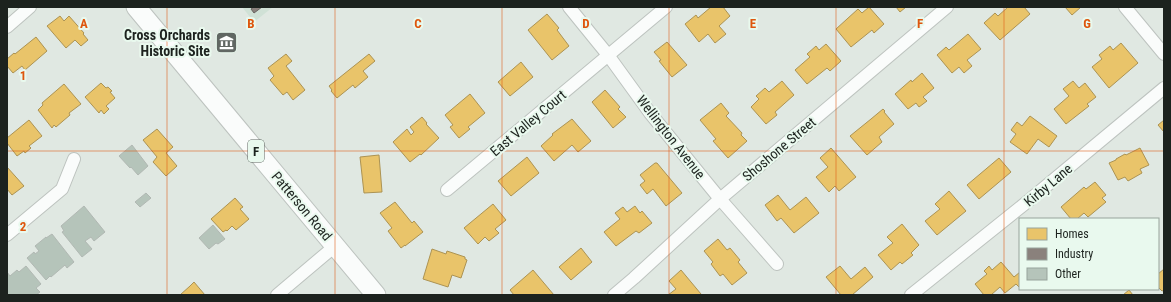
<svg xmlns="http://www.w3.org/2000/svg" width="1171" height="302" font-family="'Roboto Condensed',sans-serif">
	<rect width="100%" height="100%" fill="#e0e8e2"/>
	<polygon fill="#d0e1d6" points="242,7 273,7 254,22"/>
	<g fill="#e9c46a" stroke="#ac9353">
		<polygon points="711,7 723,7 730,16 719,26 726,34 715,43 708,34 699,42 685,24 696,15 698,18"/>
		<polygon points="869,7 884,24 874,33 872,30 851,47 836,29 858,9 862,13"/>
		<polygon points="896,7 906,7 900,12"/>
		<polygon points="1008,7 1024,7 1030,14 1000,40 984,23 995,13 998,16"/>
		<polygon points="1065,7 1081,7 1072,15"/>
		<polygon points="547,14 559,28 557,30 569,46 552,60 528,30"/>
		<polygon points="60,16 64,21 69,16 84,33 83,34 88,40 81,46 75,40 66,48 47,26"/>
		<polygon points="968,34 981,49 967,60 972,66 964,73 959,67 952,73 937,55 946,47 949,50"/>
		<polygon points="36,37 47,51 25,70 22,66 13,73 7,66 7,59 14,53 15,54"/>
		<polygon points="667,42 687,65 672,77 659,61 661,60 654,52"/>
		<polygon points="1121,43 1138,63 1109,88 1092,67 1102,59 1099,55 1110,46 1113,50"/>
		<polygon points="826,44 841,61 830,71 827,68 807,84 795,70 810,57 807,54 816,46 819,50"/>
		<polygon points="286,54 292,61 286,66 305,90 293,100 287,92 283,95 270,80 274,76 268,68"/>
		<polygon points="369,54 375,61 363,71 368,77 355,88 353,85 337,98 331,91 332,90 329,86"/>
		<polygon points="521,62 533,77 510,96 498,82"/>
		<polygon points="922,73 934,88 923,97 927,101 919,107 916,103 908,109 895,94 911,80 912,82"/>
		<polygon points="782,81 794,95 775,112 777,115 766,124 751,107 759,99 756,96 765,88 769,92"/>
		<polygon points="1073,81 1079,88 1085,83 1096,97 1087,104 1089,106 1066,124 1054,109 1069,96 1063,89"/>
		<polygon points="101,83 106,88 108,87 112,91 110,92 115,98 106,106 109,109 104,114 101,110 99,113 85,97"/>
		<polygon points="64,84 81,104 69,113 70,115 56,127 54,125 52,128 38,110 43,105 42,103"/>
		<polygon points="605,90 620,107 618,109 626,117 613,128 592,102"/>
		<polygon points="470,94 485,113 468,127 470,129 459,138 450,127 453,125 445,115"/>
		<polygon points="721,103 729,113 726,116 742,133 741,135 747,141 728,158 713,141 716,139 700,120"/>
		<polygon points="883,109 885,111 884,112 894,124 879,137 882,142 867,155 850,136 871,119"/>
		<polygon points="1030,116 1057,136 1049,147 1038,139 1027,154 1010,142 1016,134 1011,130 1017,122 1022,126"/>
		<polygon points="422,117 427,123 426,124 439,138 421,155 420,154 410,162 393,142 407,129 411,135 414,132 410,127"/>
		<polygon points="572,119 591,141 578,152 572,145 554,161 541,146 553,135 552,134"/>
		<polygon points="29,120 42,136 29,146 31,148 25,153 24,151 17,156 7,143 7,138"/>
		<polygon points="1164,120 1164,132 1158,125"/>
		<polygon points="157,129 173,147 166,153 177,166 166,176 153,162 157,157 143,140"/>
		<polygon points="831,148 856,177 839,191 835,186 829,192 816,177 828,167 820,158"/>
		<polygon points="1140,148 1149,165 1140,169 1142,173 1128,181 1125,177 1118,180 1109,163 1116,160 1116,159 1125,154 1126,155"/>
		<polygon points="379,155 382,192 364,193 360,157"/>
		<polygon points="527,157 539,173 511,196 498,181"/>
		<polygon points="999,158 1011,172 979,199 967,185"/>
		<polygon points="655,163 657,163 682,193 666,206 653,189 647,194 640,185 645,181 640,175"/>
		<polygon points="7,167 24,186 12,195 7,189"/>
		<polygon points="1095,182 1106,195 1102,198 1106,202 1088,217 1084,213 1077,219 1071,219 1061,207 1084,187 1086,189"/>
		<polygon points="949,191 966,211 937,235 925,221 940,209 935,204"/>
		<polygon points="778,195 790,210 806,197 819,213 794,233 781,218 777,221 765,205"/>
		<polygon points="235,198 243,207 240,209 249,219 236,230 232,226 227,231 226,230 223,232 211,219"/>
		<polygon points="395,202 412,223 414,221 423,232 405,246 405,245 401,248 388,231 392,228 380,213"/>
		<polygon points="493,204 506,220 495,229 499,233 489,241 485,237 478,244 464,228"/>
		<polygon points="635,206 640,213 642,211 652,223 639,233 636,231 616,246 604,232 620,219 615,213 623,207 627,212"/>
		<polygon points="902,224 919,245 911,253 913,255 902,264 900,262 891,270 878,255 893,243 887,237"/>
		<polygon points="718,239 727,250 730,248 740,260 738,262 747,273 732,285 723,274 720,276 711,264 713,262 704,251"/>
		<polygon points="581,248 592,262 571,280 559,267"/>
		<polygon points="432,249 446,254 447,251 465,257 465,259 467,260 461,278 452,275 448,287 423,279"/>
		<polygon points="1001,262 1014,277 1020,272 1020,288 1016,284 1005,293 1000,287 991,295 984,295 975,284 987,274 984,271 989,266 992,270"/>
		<polygon points="840,266 851,279 865,267 873,277 852,295 841,295 826,277"/>
		<polygon points="1164,269 1164,290 1162,291 1158,287 1158,274"/>
		<polygon points="533,270 554,295 514,295 510,290"/>
		<polygon points="681,270 701,294 700,295 668,295 676,289 669,281"/>
		<polygon points="194,282 205,295 180,295 190,286"/>
		<polygon points="1129,290 1133,295 1123,295"/>
	</g>
	<polygon fill="#8a817c" stroke="#696460" points="254,7 262,7 254,13 251,9"/>
	<g fill="#b5c4ba" stroke="#b1b8b3">
		<polygon points="132,145 148,166 138,175 131,167 130,168 119,156"/>
		<polygon points="146,193 151,198 140,207 135,202"/>
		<polygon points="84,206 105,232 94,241 91,237 85,241 92,249 82,257 62,232 64,231 61,226"/>
		<polygon points="213,225 225,239 218,244 216,243 209,249 199,238"/>
		<polygon points="52,234 74,262 67,268 65,265 51,277 50,276 46,280 27,258 34,252 35,254 39,251 35,246 46,237 46,238"/>
		<polygon points="26,266 41,284 36,288 40,292 36,295 7,295 7,272 10,276 17,270 19,272"/>
	</g>
	<g fill="none" stroke-linecap="round" stroke-linejoin="round">
		<defs>
			<g id="street">
				<polyline points="569,7 608,55 650,113 720,199 777,264"/>
				<polyline points="1125,7 1164,54"/>
				<polyline points="7,27 30,7"/>
				<polyline points="447,190 666,7"/>
				<polyline points="7,235 62,189 74,159"/>
				<polyline points="277,295 335,246"/>
				<polyline points="614,295 634,278 720,199 947,7"/>
				<polyline points="911,295 1027,202 1164,88"/>
			</g>
			<polyline id="primary" points="136,7 376,295"/>
		</defs>
		<use href="#street" stroke="#bdc3bf" stroke-width="14"/>
		<use href="#primary" stroke="#bdc3bf" stroke-width="21"/>
		<use href="#street" stroke="#fafcfb" stroke-width="12"/>
		<use href="#primary" stroke="#fafcfb" stroke-width="19"/>
	</g>
	<path fill="none" stroke="#de560d" stroke-width="1" stroke-opacity="0.55" d="M167,7V295M335,7V295M502,7V295M669,7V295M836,7V295M1004,7V295M7,151H1164"/>
	<defs>
		<symbol id="museum-square" viewBox="-11 -11 22 22"><rect x="-9" y="-9" width="18" height="18" rx="4" fill="#616763" stroke="#e9f9ee"/><path d="M0-6L6-3V-2H-6V-3ZM-5-1h2V3h-2ZM-1-1h2V3h-2ZM3-1h2V3H3ZM-6 4H6V6H-6Z" fill="#fff"/></symbol>
	</defs>
	<g fill-rule="evenodd">
		<use href="#museum-square" x="214" y="30" width="25" height="25"/>
	</g>
	<g text-anchor="middle" stroke-width="4" stroke-linejoin="round" paint-order="stroke">
		<rect fill="#e9f9ee" stroke="#5a625c" stroke-width="1" x="248" y="140" width="16" height="22" rx="3"/>
		<g font-size="13" font-weight="bold" fill="#1c221e">
			<text x="256" y="156">F</text>
		</g>
		<g font-size="14" font-weight="bold" fill="#1c221e" stroke="#e9f9ee" text-anchor="end">
			<text x="210" y="40">Cross Orchards<tspan x="210" dy="16">Historic Site</tspan></text>
		</g>
		<g font-size="14" fill="#1c221e" stroke="#e9f9ee">
			<text transform="translate(528 123) rotate(-40)" y="5">East Valley Court</text>
			<text transform="translate(671 137) rotate(52)" y="5">Wellington Avenue</text>
			<text transform="translate(779 149) rotate(-40)" y="5">Shoshone Street</text>
			<text transform="translate(1048 185) rotate(-40)" y="5">Kirby Lane</text>
			<text transform="translate(302 206) rotate(50)" y="5">Patterson Road</text>
		</g>
	</g>
	<g font-size="13" text-anchor="middle" font-weight="bold" fill="#de560d" stroke="#e9f9ee" stroke-width="4" stroke-linejoin="round" paint-order="stroke">
		<text x="84" y="28">A</text>
		<text x="251" y="28">B</text>
		<text x="418" y="28">C</text>
		<text x="586" y="28">D</text>
		<text x="753" y="28">E</text>
		<text x="920" y="28">F</text>
		<text x="1087" y="28">G</text>
		<text x="23" y="80">1</text>
		<text x="23" y="231">2</text>
	</g>
	<rect width="1171" height="302" fill="none" stroke="#1c221e" stroke-width="16"/>
	<rect x="1019" y="218" width="140" height="72" fill="#e9f9ee" stroke="#97a39b"/>
	<rect x="1027" y="228" width="20" height="12" fill="#e9c46a" stroke="#97a39b"/>
	<text x="1055" y="238" font-size="12" fill="#1c221e">Homes</text>
	<rect x="1027" y="248" width="20" height="12" fill="#8a817c" stroke="#97a39b"/>
	<text x="1055" y="258" font-size="12" fill="#1c221e">Industry</text>
	<rect x="1027" y="268" width="20" height="12" fill="#b5c4ba" stroke="#97a39b"/>
	<text x="1055" y="278" font-size="12" fill="#1c221e">Other</text>
</svg>
